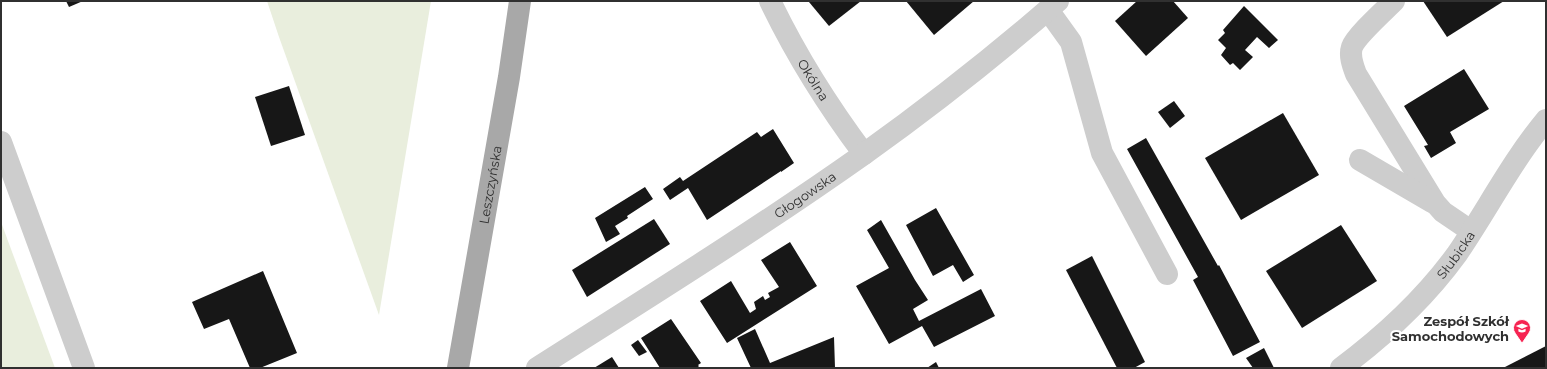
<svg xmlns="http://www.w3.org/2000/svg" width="1547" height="369" font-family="Montserrat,sans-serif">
	<rect width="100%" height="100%" fill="#fff"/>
	<g fill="#e9eedd">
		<polygon points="267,1 431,1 379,315 279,37"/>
		<polygon points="1,222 55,368 1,368"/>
	</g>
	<g fill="#171717">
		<polygon points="66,1 83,1 69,7"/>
		<polygon points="810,1 861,1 829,26 809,2"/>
		<polygon points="906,1 974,1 934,35"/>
		<polygon points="1137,1 1173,1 1188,18 1146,56 1115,21"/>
		<polygon points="1423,1 1504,1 1447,37"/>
		<polygon points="1244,6 1278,40 1269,48 1257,37 1245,50 1253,57 1240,70 1233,63 1230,65 1221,55 1226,48 1218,40 1225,33 1223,30"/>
		<polygon points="1464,69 1489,109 1450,132 1456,143 1431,158 1424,146 1428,145 1404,106"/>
		<polygon points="289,86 305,135 271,146 255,97"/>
		<polygon points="1174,101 1185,116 1170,128 1158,112"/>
		<polygon points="1283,113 1319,175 1241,220 1205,158"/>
		<polygon points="773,129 794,163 781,172 781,171 707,220 688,188 670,200 663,189 680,177 683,181 757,132 761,137"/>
		<polygon points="1146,138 1218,266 1219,265 1260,342 1233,356 1193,280 1198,277 1127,149"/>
		<polygon points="645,187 653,199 627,216 628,218 615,226 620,234 606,242 595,218"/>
		<polygon points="936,208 974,275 963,282 953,265 933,276 906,225"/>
		<polygon points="654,219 670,244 587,297 572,270"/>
		<polygon points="881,220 915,280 928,300 913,309 919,321 981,289 995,316 934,347 922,326 889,344 856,286 889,268 867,230"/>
		<polygon points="1341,225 1377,281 1302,328 1266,271"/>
		<polygon points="790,242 817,286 727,343 700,301 731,281 750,313 756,309 754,302 763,296 765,300 770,297 768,293 779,287 761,260"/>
		<polygon points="1092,256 1145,362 1134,368 1117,368 1066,270"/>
		<polygon points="263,271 297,353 260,368 250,368 229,319 204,329 192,302"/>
		<polygon points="671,319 701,363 698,365 699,366 697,368 660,368 641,338"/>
		<polygon points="755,329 770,363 834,337 835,368 751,368 737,338"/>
		<polygon points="638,340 647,352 639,356 631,345"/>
		<polygon points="1546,346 1546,368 1503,368"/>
		<polygon points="1264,348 1274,368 1253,368 1246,358"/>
		<polygon points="612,357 619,368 594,368"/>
		<polygon points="936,362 939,368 927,368"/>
	</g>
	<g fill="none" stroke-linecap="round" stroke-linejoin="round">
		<g stroke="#cdcdcd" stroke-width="22">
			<path id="s1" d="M770,1C796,55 828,106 864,154"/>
			<path d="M1394,1C1384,11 1356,36 1352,47C1349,56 1353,66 1356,74L1435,203L1443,212L1471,231"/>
			<polyline points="1048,10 1071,42 1102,153 1167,274"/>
			<polyline points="1,142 84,368"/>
			<polyline points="1360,160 1432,202"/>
			<path id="s2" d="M537,368C647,298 758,229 864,154C931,106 996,55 1058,1"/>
			<path id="s3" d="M1341,368C1384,336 1425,298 1457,254C1487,210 1512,161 1546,120"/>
		</g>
		<path stroke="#a8a8a8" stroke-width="22" id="s4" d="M458,368L509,77L520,1"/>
	</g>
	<defs>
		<symbol id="school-pin" viewBox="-11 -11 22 30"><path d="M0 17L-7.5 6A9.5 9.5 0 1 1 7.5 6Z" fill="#f62452" stroke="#fff"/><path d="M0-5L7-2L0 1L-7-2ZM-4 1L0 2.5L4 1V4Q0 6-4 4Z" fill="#fff"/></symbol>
	</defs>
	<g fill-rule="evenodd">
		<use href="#school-pin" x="1512" y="318" width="20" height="27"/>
	</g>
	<g text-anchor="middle" stroke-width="4" stroke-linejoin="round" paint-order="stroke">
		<g font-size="13" fill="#303030" stroke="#fff">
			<text dy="5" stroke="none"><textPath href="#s1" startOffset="90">Okólna</textPath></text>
			<text dy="5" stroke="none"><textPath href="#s4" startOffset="186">Leszczyńska</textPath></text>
			<text dy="5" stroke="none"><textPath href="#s2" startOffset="319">Głogowska</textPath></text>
			<text dy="5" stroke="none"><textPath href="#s3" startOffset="162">Słubicka</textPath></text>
		</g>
		<g font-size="13" font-weight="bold" fill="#303030" stroke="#fff" text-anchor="end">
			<text x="1509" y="326">Zespół Szkół<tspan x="1509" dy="15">Samochodowych</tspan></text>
		</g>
	</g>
	<rect width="1547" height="369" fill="none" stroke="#303030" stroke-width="4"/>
</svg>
